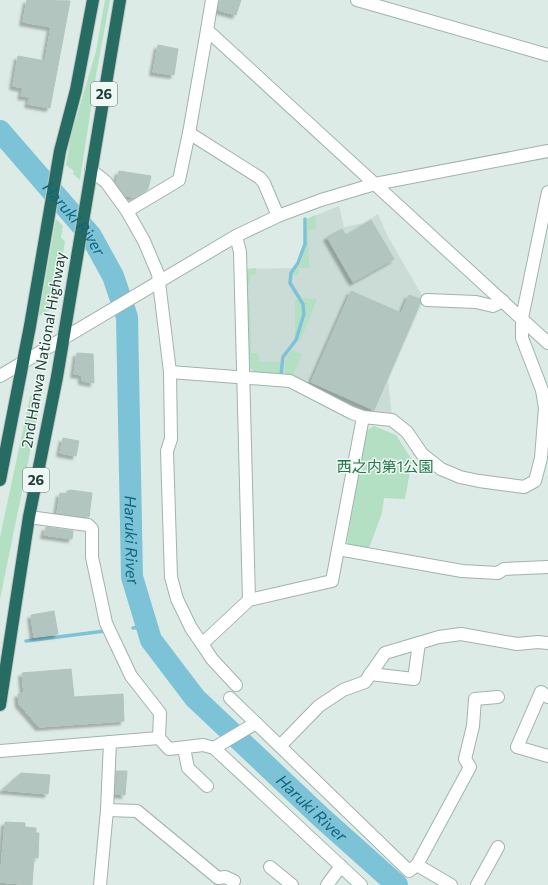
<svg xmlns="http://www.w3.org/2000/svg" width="548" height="885" font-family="Commissioner,'Noto Sans JP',sans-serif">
	<defs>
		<filter id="shadow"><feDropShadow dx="-3.5" dy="3.5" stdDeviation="1" flood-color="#0004"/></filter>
	</defs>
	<rect width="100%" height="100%" fill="#ddebe6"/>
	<polygon fill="#cbdbd5" points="339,206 344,227 363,223 378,214 387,235 424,299 388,381 392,416 375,414 346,404 309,386 306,382 293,375 248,367 247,269 296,268 300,264 306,246 307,219"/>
	<g fill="#b3dfc2">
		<polygon points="105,0 110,0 96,75 80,180 73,174 74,171 66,165 71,136 96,51"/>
		<polygon points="315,215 316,229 308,230 309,268 299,268 299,275 293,275 300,264 306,246 307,219"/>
		<polygon points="56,219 63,226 61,237 65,242 53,308 39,316"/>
		<polygon points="256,268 256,274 250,275 250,285 247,285 247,269"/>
		<path d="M303,298L317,299L300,341L297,340C303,327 310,312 303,298Z"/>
		<path d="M295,299H298C306,310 301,327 295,338Z"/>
		<polygon points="247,300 250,300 251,353 258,353 259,362 280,362 279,374 256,373 248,367"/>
		<polygon points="292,350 302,354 293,375 284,375 286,359"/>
		<polygon points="43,389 0,599 0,537 30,397"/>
		<polygon points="374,426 396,435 412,460 405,499 384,498 382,513 368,551 350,547 347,541 366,431"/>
	</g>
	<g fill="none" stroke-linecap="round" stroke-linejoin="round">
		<g stroke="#7dc3d8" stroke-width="3.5">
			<polyline points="281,374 283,357 296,340 304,314 303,304 290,283 291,273 298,263 305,244 305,219"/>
			<polyline points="133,628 146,626"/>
			<polyline points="26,641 105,631"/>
		</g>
		<path stroke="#7dc3d8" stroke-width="22" id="s1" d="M0,131L91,236L113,276L127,317L132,577L151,640L195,698L322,818L397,885"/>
	</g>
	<g fill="#b2c6bf" stroke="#afc5be" filter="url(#shadow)">
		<polygon points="27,0 70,1 50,108 28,104 30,97 21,96 23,88 13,86 18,56 45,61 51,27 23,22"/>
		<polygon points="220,0 241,0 236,15 218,10"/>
		<polygon points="158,45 178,49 174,75 153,72"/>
		<polygon points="119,171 151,176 148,189 134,197 125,196 116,183"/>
		<polygon points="371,220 394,259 353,282 327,237 342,229 346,235"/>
		<polygon points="351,291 401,313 409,295 420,299 420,303 374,410 311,382"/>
		<polygon points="77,353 93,354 94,383 82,381 82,375 74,374"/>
		<polygon points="63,438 79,441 76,456 60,453"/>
		<polygon points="70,490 92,493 89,517 57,513 60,493 67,494 67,491"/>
		<polygon points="46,527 73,531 72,539 44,535"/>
		<polygon points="54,611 58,634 34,637 31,615"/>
		<polygon points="71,669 74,697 123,694 124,721 39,727 19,704 18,694 24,693 22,673"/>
		<polygon points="116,771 127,771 125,795 115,794"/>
		<polygon points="21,773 50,775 48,794 2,790"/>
		<polygon points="5,822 25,823 25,827 36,828 36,833 39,833 38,858 34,857 32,885 0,882"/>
	</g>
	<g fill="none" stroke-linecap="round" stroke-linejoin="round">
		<defs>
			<g id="minor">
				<polyline points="212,0 207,30 548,343"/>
				<polyline points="357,0 548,55"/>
				<polyline points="189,133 260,178 264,183 278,216"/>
				<polyline points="91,170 106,182 127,211 144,241 158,274 170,372 171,439 167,451 171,577 177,599 191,628 202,644 212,659 236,685"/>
				<polyline points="127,211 179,180 189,133 207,30"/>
				<polyline points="236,236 240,252 249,600"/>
				<polyline points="427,300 476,302 493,306 503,301"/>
				<polyline points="170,372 290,381 352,413 363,417 392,420 407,432 422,454 441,469 460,477 479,481 524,487 535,481 541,458 545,408 542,390 522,338 522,318 548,192"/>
				<polyline points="0,376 236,236 278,216 321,200 375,184 548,151"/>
				<polyline points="29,517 88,525 92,529 92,557 106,623 131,676 160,713 159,738 169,749 203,745 214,748 361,885"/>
				<polyline points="338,549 462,571 498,573 504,569 548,567"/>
				<polyline points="202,644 249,600 332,581 363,417"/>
				<polyline points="370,674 414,679 419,643"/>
				<polyline points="548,697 541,692 517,747 548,756"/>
				<polyline points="230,698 409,871 417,865 470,767 465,759 473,726 475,699 498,697"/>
				<polyline points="280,746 319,706 343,690 365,682 385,653 439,637 461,634 517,644 538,642 548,643"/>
				<polyline points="184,748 188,768 207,786"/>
				<polyline points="214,748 256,723"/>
				<polyline points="0,751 159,738"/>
				<polyline points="107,810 137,811 218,878 225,877 234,881"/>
				<polyline points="417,865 451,885"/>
				<polyline points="270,867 292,885"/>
				<polyline points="100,885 107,810 110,742"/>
				<polyline points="327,885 341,866"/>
				<polyline points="477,885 498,847"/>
			</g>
			<g id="highway">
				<polyline points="0,480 30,326 60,151 76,90 93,0"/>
				<polyline points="0,705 29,517 57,377 120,0"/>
			</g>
		</defs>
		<use href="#minor" stroke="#a0b3ae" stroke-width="14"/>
		<use href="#highway" stroke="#c0c8c7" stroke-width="14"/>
		<use href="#minor" stroke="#fff" stroke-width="12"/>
		<use href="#highway" stroke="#266c62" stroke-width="12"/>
	</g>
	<g text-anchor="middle" stroke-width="3" stroke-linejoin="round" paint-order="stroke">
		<g fill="#eef7f3" stroke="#5c746f" stroke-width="1">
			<rect x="91" y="82" width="26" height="24" rx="3"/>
			<rect x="23" y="468" width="26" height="24" rx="3"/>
		</g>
		<g font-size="14" font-weight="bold" fill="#1d3c36">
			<text x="104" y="99">26</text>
			<text x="36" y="485">26</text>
		</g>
		<g font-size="15" fill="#1d3c36" stroke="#eef7f3">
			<text transform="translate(44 350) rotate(-80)" y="5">2nd Hanwa National Highway</text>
		</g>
		<g font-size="15" fill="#23774a" stroke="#eef7f3">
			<text x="385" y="472">西之内第1公園</text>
		</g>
		<g font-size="16" font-style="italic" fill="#11647e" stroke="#eef7f3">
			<text dy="6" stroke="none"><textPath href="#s1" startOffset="115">Haruki River</textPath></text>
			<text dy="6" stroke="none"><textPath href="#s1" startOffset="451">Haruki River</textPath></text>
			<text dy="6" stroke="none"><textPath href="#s1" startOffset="787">Haruki River</textPath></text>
		</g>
	</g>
</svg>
